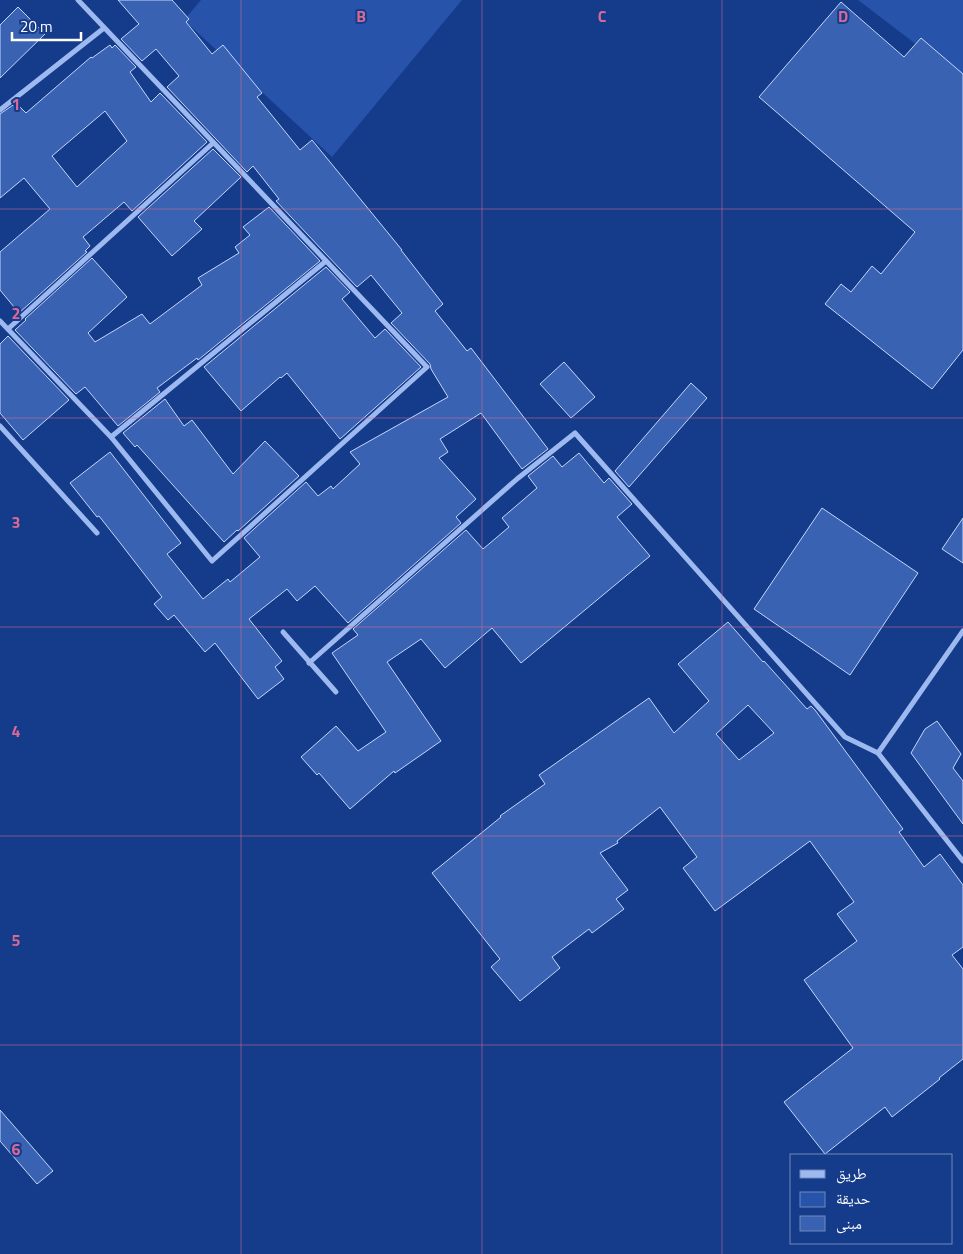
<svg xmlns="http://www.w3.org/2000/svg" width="963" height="1254" font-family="'Titillium Web','Noto Naskh Arabic',sans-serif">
	<rect width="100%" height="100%" fill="#153b8b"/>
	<g fill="#2753aa">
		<polygon points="201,0 462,0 332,157 184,20"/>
		<polygon points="858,0 963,0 963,80"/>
	</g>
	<g fill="#3962b2" stroke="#c4d6fb" fill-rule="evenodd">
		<polygon points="118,0 172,0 189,19 186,22 212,54 223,45 262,93 257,97 300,150 312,140 402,250 401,250 443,304 435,311 467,351 471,348 548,449 522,469 481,413 440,439 448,452 439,458 476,499 456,517 461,523 348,623 315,586 297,601 287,589 249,619 282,661 275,667 284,679 258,699 215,643 205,652 174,615 168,620 154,604 162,597 121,544 99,516 97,517 70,483 110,452 181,543 167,554 203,599 228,579 230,582 260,557 244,538 306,482 318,496 331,486 333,489 360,464 350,452 448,397 431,369 430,364 391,323 402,313 371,275 357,287 276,201 279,199 253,166 247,172 167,87 179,76 156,49 142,61 121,39 139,24"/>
		<polygon points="841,2 904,57 921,38 963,74 963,350 932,389 825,304 841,284 851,292 872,266 881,274 915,232 759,97"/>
		<polygon points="18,7 45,34 0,78 0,25"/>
		<path d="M110,45L112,48L115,45L136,67L130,72L151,102L160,93L207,142L132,211L124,202L83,237L90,246L85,251L87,252L19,313L0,290V252L50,209L24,178L0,198V114L16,103L26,113L91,57L92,58ZM105,111L127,141L77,187L52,156Z"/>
		<polygon points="213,149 241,177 194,221 202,229 172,256 138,217"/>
		<polygon points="269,207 320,261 198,360 197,358 157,388 160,392 118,426 85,387 76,394 15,330 26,320 25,319 92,258 127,297 88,333 95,342 142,314 150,324 202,285 198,278 239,253 235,247 250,235 243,227"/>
		<polygon points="326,267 350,292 342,299 375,338 385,329 421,367 340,439 287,373 281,378 280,377 241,411 204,367"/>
		<polygon points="8,336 69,400 23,440 0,413 0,344"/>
		<polygon points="564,362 595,397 571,418 540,384"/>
		<polygon points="691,383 707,398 629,487 615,471"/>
		<polygon points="165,399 184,426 192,420 233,474 265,441 299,476 238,531 237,530 224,542 137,445 135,447 123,433"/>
		<polygon points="579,453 604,483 609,478 632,504 617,517 650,556 521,663 492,628 445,668 421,639 387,662 441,741 395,773 394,771 350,809 319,773 317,775 301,757 336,726 358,751 386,732 332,653 358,635 353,629 466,530 483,549 509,527 502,518 537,488 528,476 553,456 562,467"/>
		<polygon points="822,508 918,573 850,675 754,609"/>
		<polygon points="963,518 963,563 942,549"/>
		<path d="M728,622L763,662L764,661L807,709L811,706L815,710L903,829L899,832L924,867L940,854L963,885V947L952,955L963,969V1059L939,1078L940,1079L892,1117L885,1107L825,1154L784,1102L853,1048L804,980L857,941L837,914L854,902L810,841L715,911L683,868L697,857L660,807L617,841L618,843L600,853L628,890L616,899L624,909L592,933L589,929L552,957L560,968L520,1001L491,967L500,959L432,873L501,817L500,816L545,784L539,775L649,698L674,733L709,701L678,664ZM748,705L774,733L739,760L716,734Z"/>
		<polygon points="937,721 961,754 953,768 963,781 963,824 911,753 925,729"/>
		<polygon points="0,1110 53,1171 37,1184 0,1141"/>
	</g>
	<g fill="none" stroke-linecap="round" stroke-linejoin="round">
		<g stroke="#9db9ef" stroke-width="5">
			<polyline points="0,110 104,28"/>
			<polyline points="0,321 111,437 212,561 427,367 78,0"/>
			<polyline points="8,329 213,143"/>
			<polyline points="0,426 97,533"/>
			<polyline points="111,437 326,261"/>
			<polyline points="963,631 878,753 963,861"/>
			<polyline points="283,632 336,692"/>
			<polyline points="309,663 517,479 575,433 845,737 878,753"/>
		</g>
	</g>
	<path fill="none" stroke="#d76994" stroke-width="1" stroke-opacity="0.55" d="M241,0V1254M482,0V1254M722,0V1254M0,209H963M0,418H963M0,627H963M0,836H963M0,1045H963"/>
	<g font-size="16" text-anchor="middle" font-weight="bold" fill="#d76994" stroke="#153b8b" stroke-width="4" stroke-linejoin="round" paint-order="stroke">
		<text x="361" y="22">B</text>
		<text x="602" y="22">C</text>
		<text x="843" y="22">D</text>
		<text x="16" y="110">1</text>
		<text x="16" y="319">2</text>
		<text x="16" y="528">3</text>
		<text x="16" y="737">4</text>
		<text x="16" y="946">5</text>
		<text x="16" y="1155">6</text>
	</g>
	<rect x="790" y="1154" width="162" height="90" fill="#153b8b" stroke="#7389b9"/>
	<rect x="800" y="1170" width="25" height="8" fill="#9db9ef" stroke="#7389b9"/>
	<text x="836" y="1179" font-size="15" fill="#ffffff">طريق</text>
	<rect x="800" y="1192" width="25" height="15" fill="#2753aa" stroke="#7389b9"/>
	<text x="836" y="1204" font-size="15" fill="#ffffff">حديقة</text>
	<rect x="800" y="1216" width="25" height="15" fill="#3962b2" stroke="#7389b9"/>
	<text x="836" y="1229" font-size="15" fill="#ffffff">مبنى</text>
	<path d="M12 32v8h69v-8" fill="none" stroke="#ffffff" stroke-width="2.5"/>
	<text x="20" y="32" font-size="15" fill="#ffffff" stroke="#153b8b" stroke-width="4" paint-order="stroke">20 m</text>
</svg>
